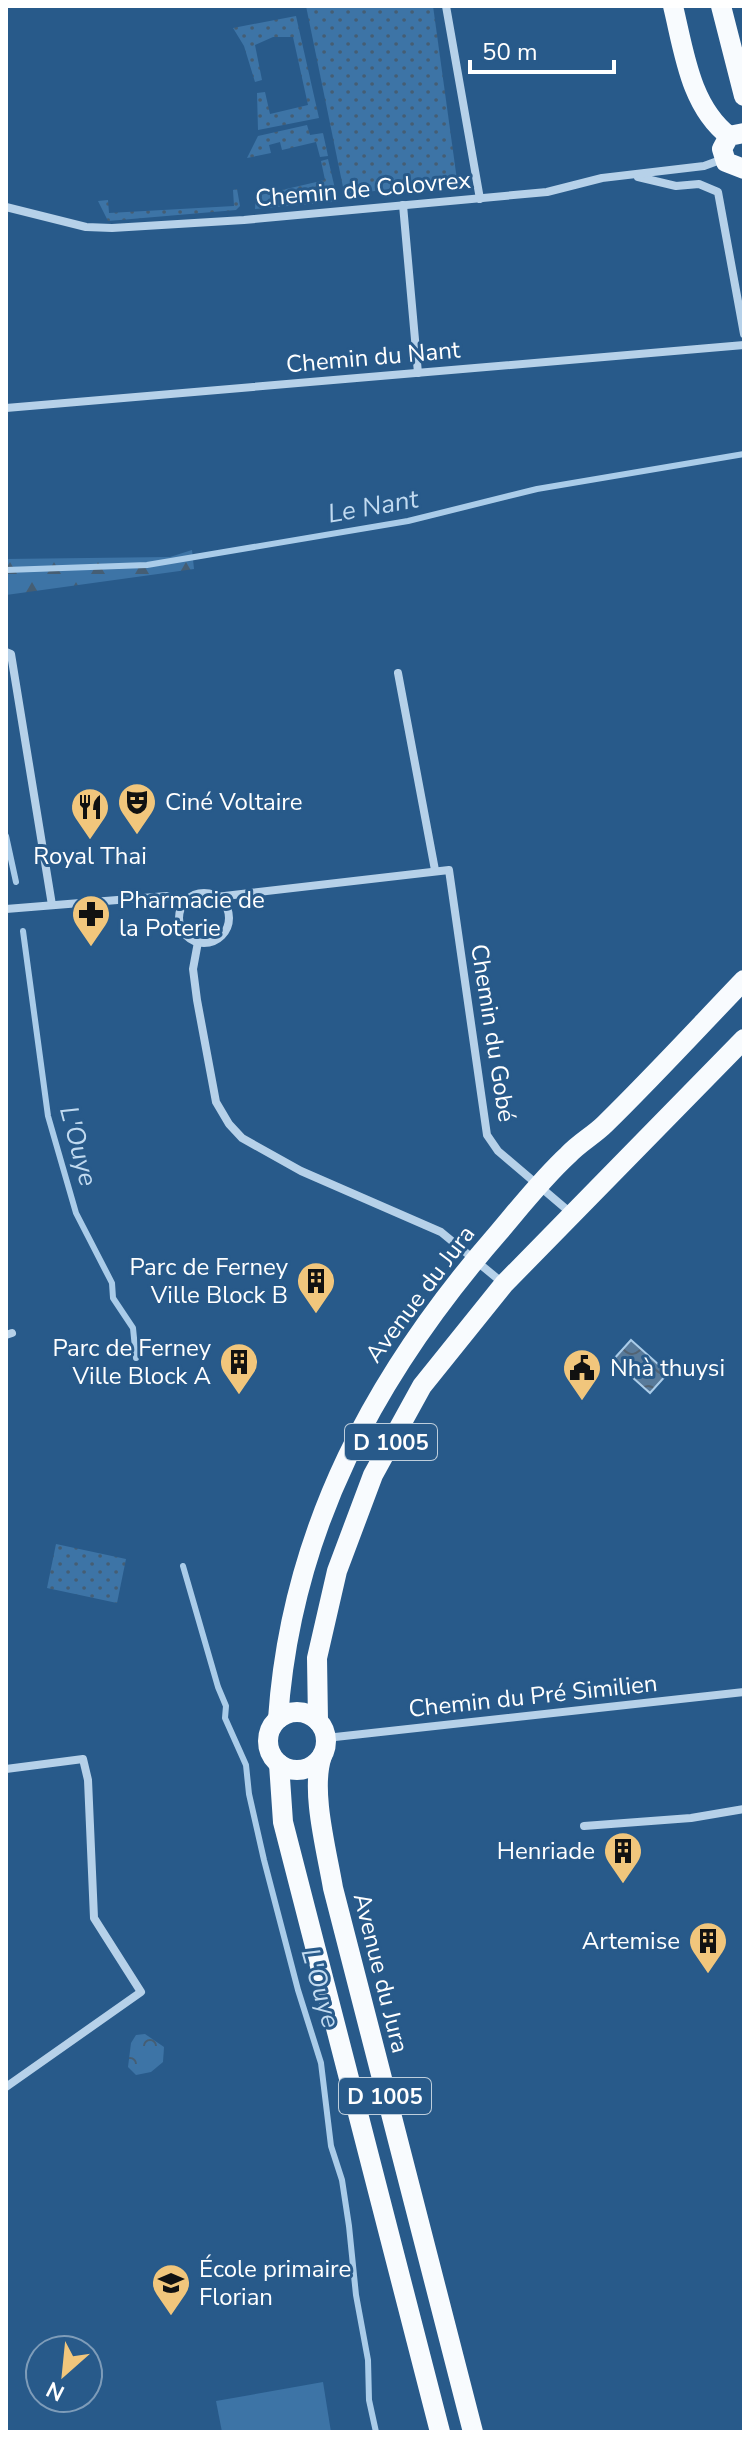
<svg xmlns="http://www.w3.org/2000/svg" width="750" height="2438" font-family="'Nunito Sans',sans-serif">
	<defs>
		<pattern id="grass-dots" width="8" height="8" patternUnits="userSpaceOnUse" patternTransform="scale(2)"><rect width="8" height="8" fill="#3d74a6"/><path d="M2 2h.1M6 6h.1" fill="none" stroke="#455e74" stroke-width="1.8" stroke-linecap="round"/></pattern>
		<pattern id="forest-firs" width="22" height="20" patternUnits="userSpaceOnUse" patternTransform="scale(2)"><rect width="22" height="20" fill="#3d74a6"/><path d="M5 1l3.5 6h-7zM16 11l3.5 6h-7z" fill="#455e74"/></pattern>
		<pattern id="park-crowns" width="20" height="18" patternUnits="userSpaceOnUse" patternTransform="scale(2)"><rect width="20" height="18" fill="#3d74a6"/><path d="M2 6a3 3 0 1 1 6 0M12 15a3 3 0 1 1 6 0" fill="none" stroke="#455e74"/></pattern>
		<pattern id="water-waves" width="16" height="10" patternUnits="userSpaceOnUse" patternTransform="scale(2)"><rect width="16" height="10" fill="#587a9a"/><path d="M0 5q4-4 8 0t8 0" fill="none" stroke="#526373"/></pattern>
	</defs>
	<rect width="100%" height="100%" fill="#285a8a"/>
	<g fill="url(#grass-dots)">
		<polygon points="306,6 433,6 457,180 352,194 343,187"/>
		<polygon points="296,16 319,118 258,130 257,93 265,92 270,114 308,105 293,37 273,37 255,45 262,80 255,82 244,46 233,28"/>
		<polygon points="307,125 310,135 323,133 328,156 320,157 316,142 282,150 280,142 269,145 271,153 247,158 258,136"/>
		<polygon points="328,159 336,193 332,202 255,209 256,196 325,180 321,161"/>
		<polygon points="237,189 240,206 236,210 108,221 98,201 108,200 109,213 234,206 233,190"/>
		<polygon points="56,1544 126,1559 117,1603 47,1588"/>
	</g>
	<polygon fill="url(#forest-firs)" points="192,550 194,569 6,595 6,559 170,557"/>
	<polygon fill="url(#park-crowns)" points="145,2034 164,2047 163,2062 151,2072 136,2075 128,2067 131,2043 136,2035"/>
	<polygon fill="#3d74a6" points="323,2382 331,2432 222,2432 216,2401"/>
	<polygon fill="url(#water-waves)" stroke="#aacce9" stroke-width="2" points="631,1340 668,1373 650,1393 613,1360"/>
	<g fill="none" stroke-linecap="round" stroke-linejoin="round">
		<g stroke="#aacce9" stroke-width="6">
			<polyline points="6,570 147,565 408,521 537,489 744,454"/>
			<polyline points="6,836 16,882"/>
			<polyline points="23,931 48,1116 76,1213 112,1283 113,1298 133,1328 136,1358"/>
			<polyline points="183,1566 218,1687 226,1706 225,1718 246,1765 249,1794 264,1860 298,1990 321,2063 331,2146 342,2180 349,2226 356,2295 368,2360 369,2400 376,2432"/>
		</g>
		<g stroke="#b6d1e9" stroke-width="8">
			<polyline points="446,6 480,199"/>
			<polyline points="638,177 676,186 699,184 718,192 744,334"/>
			<polyline points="403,205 418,373"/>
			<polyline points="6,207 86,227 112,228 244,220 547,192 602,178 704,166 723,159"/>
			<polyline points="6,408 744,345"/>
			<polyline points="6,652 11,654 52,905"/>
			<polyline points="398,673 435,870"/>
			<circle cx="204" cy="918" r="25"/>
			<polyline points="216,897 449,870 487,1135 498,1151 572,1214"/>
			<polyline points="6,909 167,896 184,904"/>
			<polyline points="198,942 193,969 197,1000 216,1102 229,1124 242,1138 301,1171 441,1232 504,1284"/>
			<polyline points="6,1335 12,1333"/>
			<polyline points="326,1738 744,1692"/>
			<polyline points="6,1769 83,1759 88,1780 94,1918 141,1992 6,2087"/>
			<polyline points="584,1826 691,1818 744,1809"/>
		</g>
		<g stroke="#f8fbfe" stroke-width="20">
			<path d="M673,6C684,51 690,106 729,136"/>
			<polyline points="721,6 744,96"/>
			<polyline points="744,133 729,136 722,149 726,162 744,169"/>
			<circle cx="297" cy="1741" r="29"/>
			<path d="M278,1719C291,1529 376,1373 499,1232C521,1206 543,1178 568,1155C579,1143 594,1135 605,1124C653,1077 698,1028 744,980"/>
			<polyline points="318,1721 317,1658 337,1571 373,1475 422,1386 504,1284 744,1039"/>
			<path d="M322,1756C310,1790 327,1852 333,1888L473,2432"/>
			<polyline points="279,1764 283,1822 440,2432"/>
		</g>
	</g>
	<defs>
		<symbol id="theatre-pin" viewBox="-11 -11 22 30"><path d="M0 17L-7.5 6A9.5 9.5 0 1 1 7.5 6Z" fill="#f1c67c" stroke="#285a8a"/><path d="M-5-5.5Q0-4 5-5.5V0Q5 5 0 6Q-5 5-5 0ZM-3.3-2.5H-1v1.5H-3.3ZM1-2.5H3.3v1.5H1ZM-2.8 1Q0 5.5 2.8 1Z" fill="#111"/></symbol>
		<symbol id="restaurant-pin" viewBox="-11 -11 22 30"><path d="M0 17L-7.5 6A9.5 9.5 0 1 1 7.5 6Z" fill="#f1c67c" stroke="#285a8a"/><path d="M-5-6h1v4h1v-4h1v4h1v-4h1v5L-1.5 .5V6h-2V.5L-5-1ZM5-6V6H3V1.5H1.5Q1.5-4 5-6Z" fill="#111"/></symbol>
		<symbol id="pharmacy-pin" viewBox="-11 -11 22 30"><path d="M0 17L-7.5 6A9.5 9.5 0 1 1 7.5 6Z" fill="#f1c67c" stroke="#285a8a"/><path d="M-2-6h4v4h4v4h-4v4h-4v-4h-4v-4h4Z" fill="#111"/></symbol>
		<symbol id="building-pin" viewBox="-11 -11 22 30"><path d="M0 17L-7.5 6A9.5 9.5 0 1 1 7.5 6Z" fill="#f1c67c" stroke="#285a8a"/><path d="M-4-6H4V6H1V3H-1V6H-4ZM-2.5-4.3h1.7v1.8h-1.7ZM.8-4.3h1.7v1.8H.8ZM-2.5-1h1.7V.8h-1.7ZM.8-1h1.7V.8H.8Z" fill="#111"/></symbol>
		<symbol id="civic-pin" viewBox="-11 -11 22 30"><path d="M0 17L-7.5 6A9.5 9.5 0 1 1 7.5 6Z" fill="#f1c67c" stroke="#285a8a"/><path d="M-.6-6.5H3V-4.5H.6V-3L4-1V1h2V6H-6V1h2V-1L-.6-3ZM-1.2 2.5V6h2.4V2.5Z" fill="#111"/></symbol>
		<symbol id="school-pin" viewBox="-11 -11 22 30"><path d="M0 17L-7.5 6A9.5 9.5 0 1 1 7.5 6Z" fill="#f1c67c" stroke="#285a8a"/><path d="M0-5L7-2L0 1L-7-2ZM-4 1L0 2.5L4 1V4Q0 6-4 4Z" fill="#111"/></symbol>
	</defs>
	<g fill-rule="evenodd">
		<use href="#theatre-pin" x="115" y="780" width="44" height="60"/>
		<use href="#restaurant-pin" x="68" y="785" width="44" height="60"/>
		<use href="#pharmacy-pin" x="69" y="892" width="44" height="60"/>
		<use href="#building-pin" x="294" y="1259" width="44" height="60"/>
		<use href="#building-pin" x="217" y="1340" width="44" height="60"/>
		<use href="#civic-pin" x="560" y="1346" width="44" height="60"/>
		<use href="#building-pin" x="601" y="1829" width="44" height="60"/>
		<use href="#building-pin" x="686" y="1919" width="44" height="60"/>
		<use href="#school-pin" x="149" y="2261" width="44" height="60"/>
	</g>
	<g text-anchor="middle" stroke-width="6" stroke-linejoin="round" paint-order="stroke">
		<g fill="#285a8a" stroke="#becedc" stroke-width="2">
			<rect x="345" y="1424" width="92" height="36" rx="6"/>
			<rect x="339" y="2078" width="92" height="36" rx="6"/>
		</g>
		<g font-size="22" font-weight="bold" fill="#fff">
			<text x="391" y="1450">D 1005</text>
			<text x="385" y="2104">D 1005</text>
		</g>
		<g font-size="24" fill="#fff" stroke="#285a8a">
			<text transform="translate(363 189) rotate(-5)" y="8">Chemin de Colovrex</text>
			<text transform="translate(373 357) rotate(-5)" y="8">Chemin du Nant</text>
			<text transform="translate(493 1033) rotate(81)" y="8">Chemin du Gobé</text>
			<text transform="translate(420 1294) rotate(-53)" y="8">Avenue du Jura</text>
			<text transform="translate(533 1696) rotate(-6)" y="8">Chemin du Pré Similien</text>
			<text transform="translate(381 1973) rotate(76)" y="8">Avenue du Jura</text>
		</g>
		<g font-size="24" fill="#fff" stroke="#285a8a" text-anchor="start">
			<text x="165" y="810">Ciné Voltaire</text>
			<text x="90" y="864" text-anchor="middle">Royal Thai</text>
			<text x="119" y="908">Pharmacie de<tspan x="119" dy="28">la Poterie</tspan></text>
			<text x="288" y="1275" text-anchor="end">Parc de Ferney<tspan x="288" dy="28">Ville Block B</tspan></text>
			<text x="211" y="1356" text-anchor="end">Parc de Ferney<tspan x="211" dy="28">Ville Block A</tspan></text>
			<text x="610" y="1376">Nhà thuysi</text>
			<text x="595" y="1859" text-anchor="end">Henriade</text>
			<text x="680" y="1949" text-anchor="end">Artemise</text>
			<text x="199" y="2277">École primaire<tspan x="199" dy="28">Florian</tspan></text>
		</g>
		<g font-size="26" font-style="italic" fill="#c1daf0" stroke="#285a8a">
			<text transform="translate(373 506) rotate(-10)" y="9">Le Nant</text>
			<text transform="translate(79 1146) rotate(75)" y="9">L'Ouye</text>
			<text transform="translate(321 1988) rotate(74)" y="9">L'Ouye</text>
		</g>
	</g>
	<rect width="750" height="2438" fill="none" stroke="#ffffff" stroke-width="16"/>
	<g transform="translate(64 2374) rotate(207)"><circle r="38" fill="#285a8a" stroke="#7e9cb9" stroke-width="2"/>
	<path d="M0-6L14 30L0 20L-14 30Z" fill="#f1c67c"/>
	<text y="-12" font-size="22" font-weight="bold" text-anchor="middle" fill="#ffffff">N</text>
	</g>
	<path d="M470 60v12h144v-12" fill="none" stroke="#ffffff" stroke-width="4"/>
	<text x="482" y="60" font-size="24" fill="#ffffff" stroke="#285a8a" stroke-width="6" paint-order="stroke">50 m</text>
</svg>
